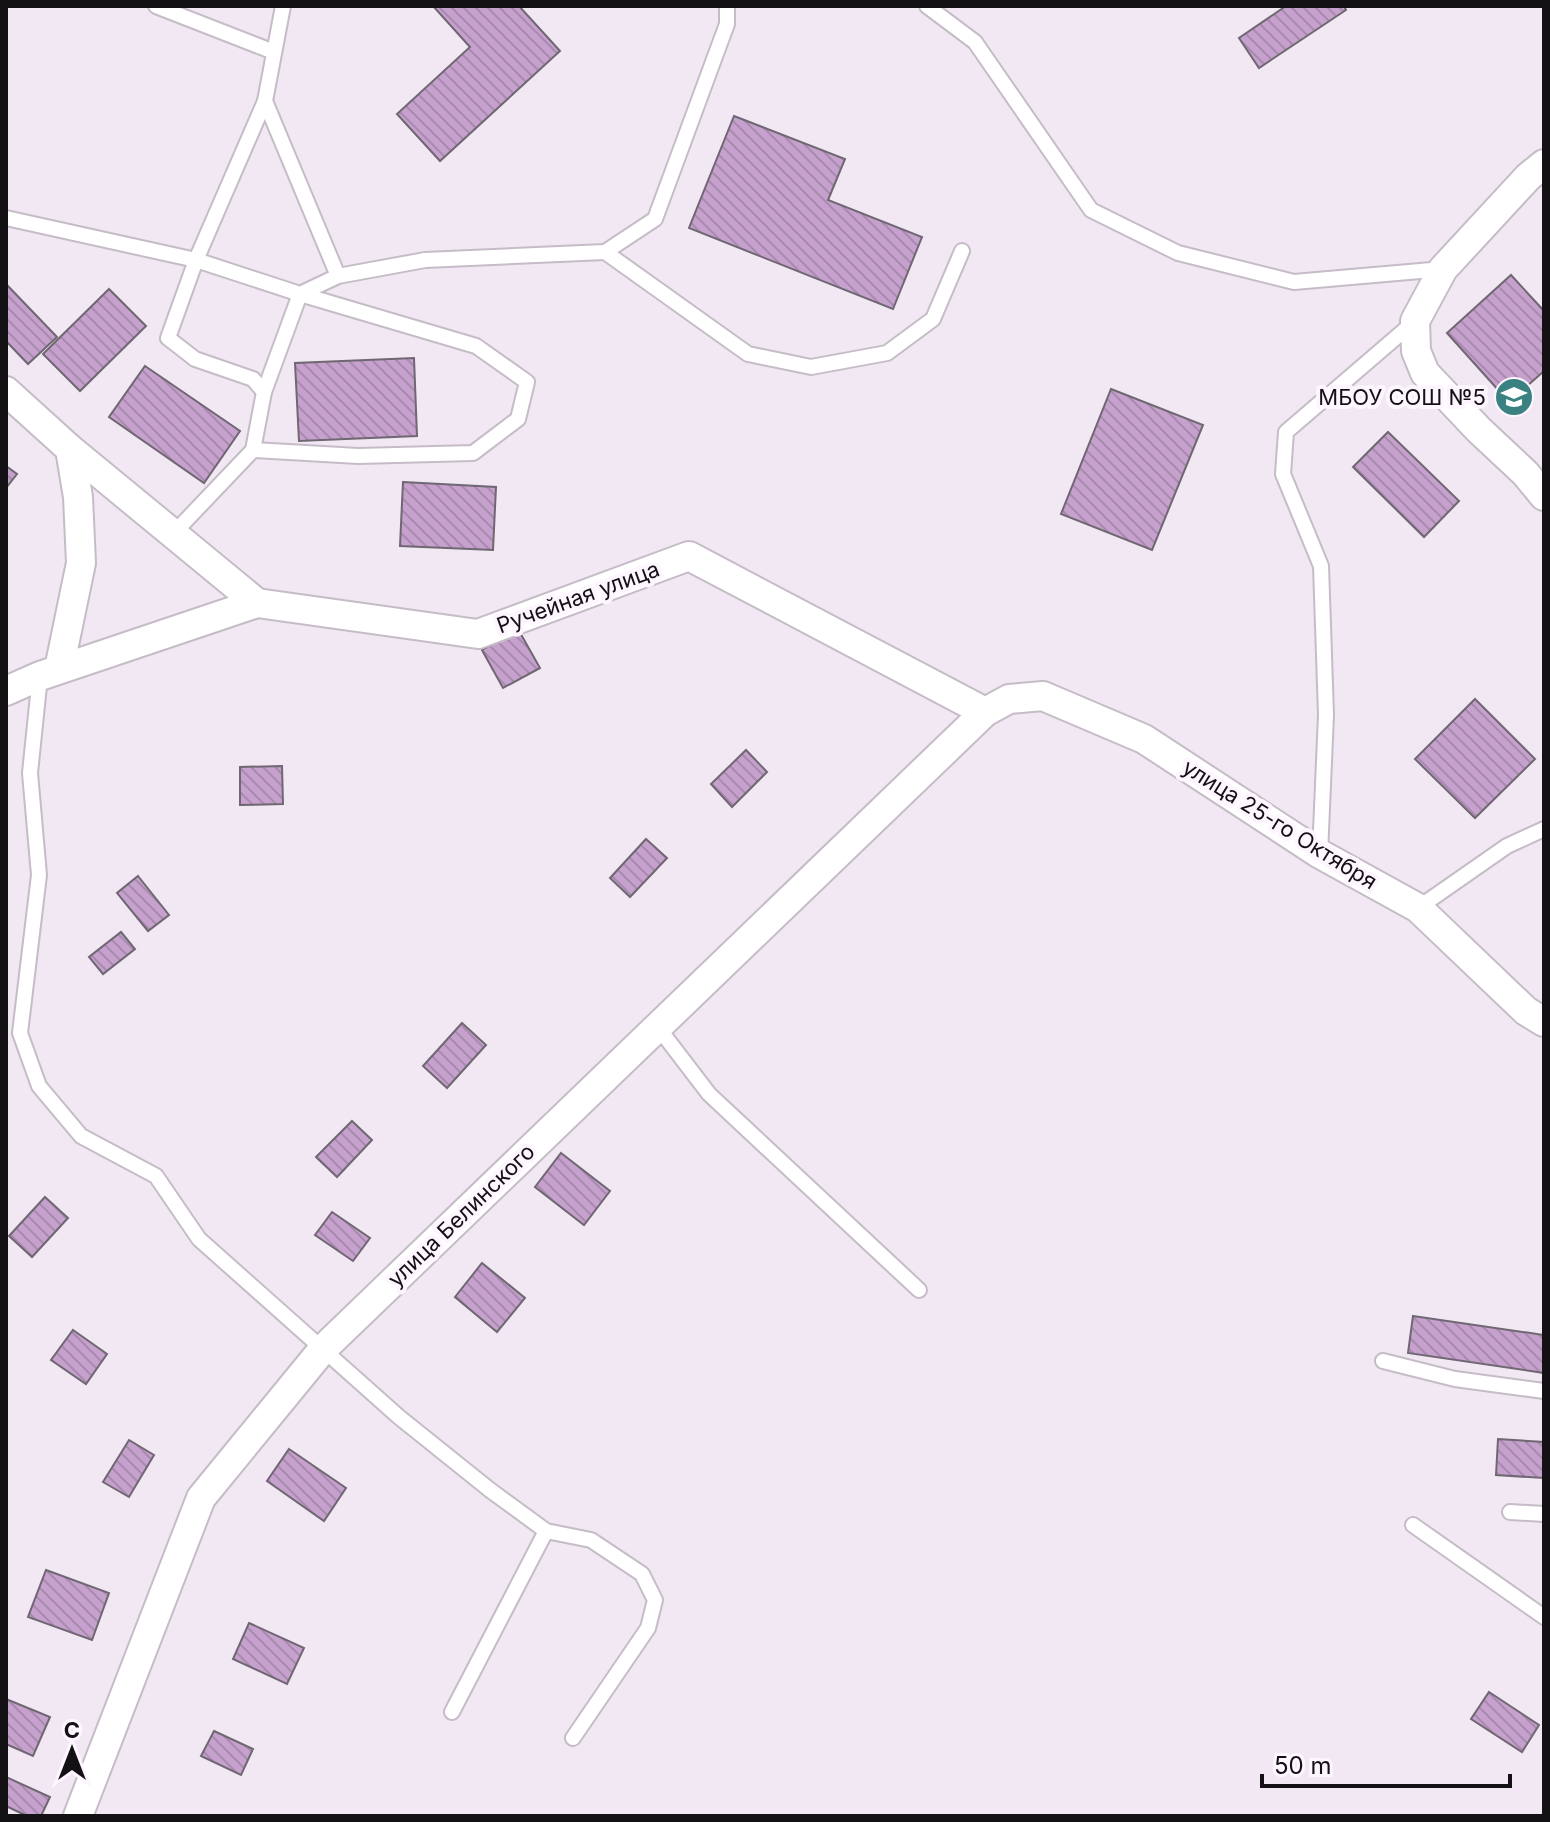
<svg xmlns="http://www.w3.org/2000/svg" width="1550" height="1822" font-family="Inter,sans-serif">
	<defs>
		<pattern id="building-back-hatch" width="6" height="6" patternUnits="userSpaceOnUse" patternTransform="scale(2)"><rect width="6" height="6" fill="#c6a1cd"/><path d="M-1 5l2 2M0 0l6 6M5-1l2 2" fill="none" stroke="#a98aaf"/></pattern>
	</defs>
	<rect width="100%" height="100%" fill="#f1e8f3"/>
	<g fill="url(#building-back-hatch)" stroke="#6f6771" stroke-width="2">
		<polygon points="433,6 519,6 560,51 440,161 397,114 470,47"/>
		<polygon points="1286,6 1344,6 1346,10 1259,68 1239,38"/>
		<polygon points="734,116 845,159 828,200 922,237 893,309 689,228"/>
		<polygon points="1511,275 1544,311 1544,371 1509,402 1447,333"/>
		<polygon points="6,284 57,337 28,364 6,341"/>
		<polygon points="109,289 146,326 80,391 43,354"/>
		<polygon points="414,358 417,436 299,441 295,363"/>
		<polygon points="145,366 240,431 204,483 109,417"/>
		<polygon points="1111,389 1203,425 1152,550 1061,514"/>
		<polygon points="1388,432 1459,501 1424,537 1353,467"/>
		<polygon points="6,466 17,474 6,488"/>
		<polygon points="403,482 496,487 493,550 400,546"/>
		<polygon points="518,629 540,668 503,688 482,650"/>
		<polygon points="1475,699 1535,759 1475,818 1415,759"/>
		<polygon points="746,750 767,772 732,807 711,784"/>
		<polygon points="282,766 283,804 240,805 240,767"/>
		<polygon points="646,839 667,858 630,897 610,878"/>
		<polygon points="138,876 169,915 148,931 117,893"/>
		<polygon points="121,932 135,949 103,974 89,957"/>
		<polygon points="462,1023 486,1045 447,1088 423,1066"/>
		<polygon points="352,1121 372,1140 337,1177 316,1157"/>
		<polygon points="561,1153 610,1191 584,1225 535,1187"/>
		<polygon points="45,1197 68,1218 32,1257 9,1236"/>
		<polygon points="332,1212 370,1238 353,1261 315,1235"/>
		<polygon points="482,1263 525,1298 497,1332 455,1297"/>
		<polygon points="1413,1316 1544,1335 1544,1373 1408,1353"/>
		<polygon points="73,1330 107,1354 86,1384 51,1360"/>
		<polygon points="1498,1439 1544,1442 1544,1478 1496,1475"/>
		<polygon points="129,1440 154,1455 129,1497 103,1482"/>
		<polygon points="289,1449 346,1488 324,1521 267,1481"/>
		<polygon points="46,1570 109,1593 92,1640 28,1617"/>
		<polygon points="249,1623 304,1648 287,1684 233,1659"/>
		<polygon points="1489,1692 1539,1725 1522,1752 1471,1719"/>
		<polygon points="6,1699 50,1717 33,1756 6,1744"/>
		<polygon points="214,1731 253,1749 241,1775 201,1756"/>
		<polygon points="6,1777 50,1797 41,1816 27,1816 6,1806"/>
	</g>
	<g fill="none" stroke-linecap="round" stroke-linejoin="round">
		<defs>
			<g id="service">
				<polyline points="156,6 274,52"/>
				<polyline points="927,6 975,42 1091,210 1178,253 1294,282 1443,269"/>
				<polyline points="265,101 338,276"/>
				<polyline points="6,218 196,260 300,294 338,276 425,260 605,252 655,219 727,24 727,6"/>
				<polyline points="605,252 748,354 811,367 887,353 933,319 962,251"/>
				<polyline points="253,450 358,456 473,453 518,419 527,382 476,346 300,294 264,392 253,379 195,359 168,338 196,260 265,101 283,6"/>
				<polyline points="173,534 253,450 264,392"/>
				<polyline points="40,676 30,773 39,875 20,1033 39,1086 81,1136 156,1176 199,1239 399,1417 490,1490 546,1531 591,1540 642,1574 655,1600 648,1628 573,1738"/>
				<polyline points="1320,854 1326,715 1321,566 1283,474 1286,432 1414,322"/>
				<polyline points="1418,908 1507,846 1544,829"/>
				<polyline points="657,1026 709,1094 919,1290"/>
				<polyline points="1383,1361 1455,1379 1544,1391"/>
				<polyline points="1510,1512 1544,1514"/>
				<polyline points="1413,1525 1544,1617"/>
				<polyline points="452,1712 546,1531"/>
			</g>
			<g id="minor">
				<polyline points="1544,164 1528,177 1443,269 1415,321 1416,351 1425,373 1479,430 1525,473 1544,496"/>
				<polyline points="6,391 70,449 78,497 81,563 59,669"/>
				<polyline points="70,449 257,603"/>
				<polyline points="6,691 40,676 257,603 478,634 689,556 985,712"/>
				<polyline points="78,1816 201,1498 323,1349 985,712 1009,699 1043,696 1144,739 1320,854 1418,908 1526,1011 1544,1022"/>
			</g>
		</defs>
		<use href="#service" stroke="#c5bcc7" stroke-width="18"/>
		<use href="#minor" stroke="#c5bcc7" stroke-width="32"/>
		<use href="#service" stroke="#fff" stroke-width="14"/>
		<use href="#minor" stroke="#fff" stroke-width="28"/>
	</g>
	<defs>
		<symbol id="school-disc" viewBox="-11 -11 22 22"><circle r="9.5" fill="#3a8281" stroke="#fef6ff"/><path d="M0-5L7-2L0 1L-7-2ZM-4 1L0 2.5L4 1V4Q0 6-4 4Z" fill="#fff"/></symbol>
	</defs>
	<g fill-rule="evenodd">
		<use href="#school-disc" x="1492" y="375" width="44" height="44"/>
	</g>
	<g text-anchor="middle" stroke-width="8" stroke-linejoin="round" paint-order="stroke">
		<g font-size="22" fill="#141115" stroke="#fef6ff" text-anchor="end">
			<text x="1486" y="405">МБОУ СОШ №5</text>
		</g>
		<g font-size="22" fill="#141115" stroke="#fef6ff">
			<text transform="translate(578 597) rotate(-20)" y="8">Ручейная улица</text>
			<text transform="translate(1280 824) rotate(32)" y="8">улица 25-го Октября</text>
			<text transform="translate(461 1215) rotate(-44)" y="8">улица Белинского</text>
		</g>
	</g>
	<rect width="1550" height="1822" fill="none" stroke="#141115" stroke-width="16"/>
	<g transform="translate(72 1750)" stroke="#fef6ff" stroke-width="6" paint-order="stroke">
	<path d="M0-6L14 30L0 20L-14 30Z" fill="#141115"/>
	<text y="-12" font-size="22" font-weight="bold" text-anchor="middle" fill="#141115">С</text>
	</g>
	<path d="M1262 1774v12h248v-12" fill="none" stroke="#141115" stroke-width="4"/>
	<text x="1274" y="1774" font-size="24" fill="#141115" stroke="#fef6ff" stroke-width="6" paint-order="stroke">50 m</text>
</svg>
